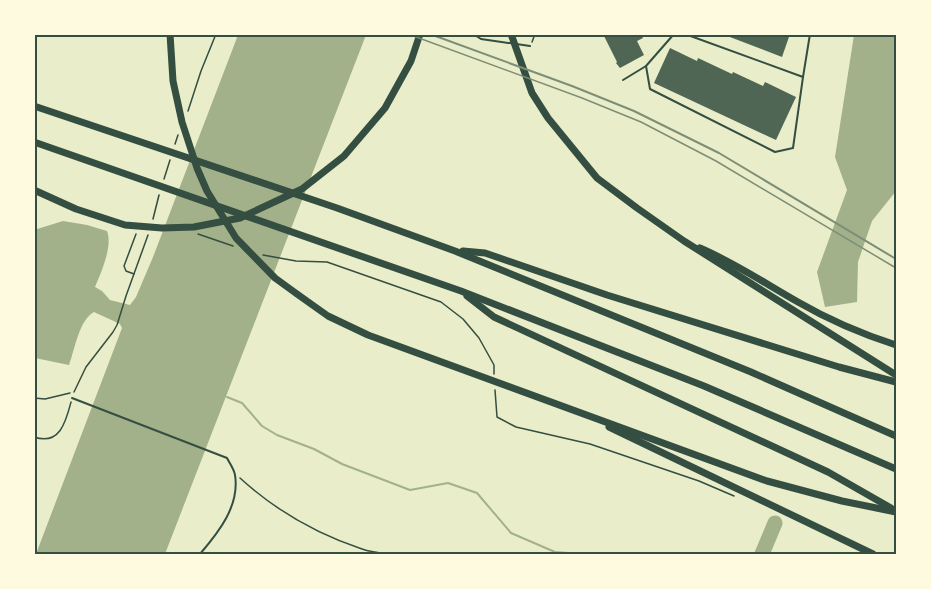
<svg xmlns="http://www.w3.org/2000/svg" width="931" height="589" font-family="'IBM Plex Sans',sans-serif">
	<rect width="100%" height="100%" fill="#e9edc9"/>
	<g fill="#a3b18a">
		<path d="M238,35H366L165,554H36L122,328L120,324L94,312C79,320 75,349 69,365L35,358L34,230L63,221L87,225L107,231C113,246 101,273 95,287L102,291L110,300L130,305L136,297L153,257Z"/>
		<polygon points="854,35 896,35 896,191 872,221 858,262 857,302 825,307 817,272 847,190 835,157"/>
	</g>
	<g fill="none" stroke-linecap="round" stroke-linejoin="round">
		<polyline stroke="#a3b18a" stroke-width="2" points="227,397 242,403 262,426 277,435 314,449 342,464 410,490 448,483 477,493 511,533 555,552 581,554"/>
		<polyline stroke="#a3b18a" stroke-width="15" points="762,554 775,523"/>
	</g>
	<g fill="#4f6655">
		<polygon points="603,34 641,34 643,38 637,41 644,55 620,68 616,63 617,62"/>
		<polygon points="722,34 790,34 782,57"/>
		<polygon points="670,48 697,61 698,58 732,74 733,72 763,86 765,82 796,97 776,140 654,83"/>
	</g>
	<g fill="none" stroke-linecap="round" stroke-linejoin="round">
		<g stroke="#344e41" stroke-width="1.5">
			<polyline points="532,42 535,34"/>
			<polyline points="188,111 201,71 216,34"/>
			<polyline points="175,144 178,135"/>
			<polyline points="164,179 170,160"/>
			<polyline points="153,219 159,195"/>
			<polyline points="198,234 233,246"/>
			<polyline points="263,255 296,261 327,262 441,302 463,319 479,338 494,365 494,374"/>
			<polyline points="134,274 126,271 124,266 136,234"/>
			<polyline points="495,390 497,417 516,427 590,444 699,481 734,496"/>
			<polyline points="74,392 86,367 113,332 117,325 126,296 148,235"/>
			<polyline points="34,398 45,399 70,393"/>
			<path d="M34,437C60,446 66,421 71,402"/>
			<path d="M240,478C275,510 317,534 362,549C370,552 380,553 390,554"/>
		</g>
		<g stroke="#344e41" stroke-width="2">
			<polyline points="473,34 481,39 530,46"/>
			<polyline points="674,34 646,66 650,89 775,152 793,148 803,77"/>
			<polyline points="685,34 803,77 810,34"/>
			<polyline points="623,80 646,66"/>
			<path d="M72,398L227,458C230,464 234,469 235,475C240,506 218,533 200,554"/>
		</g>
		<g stroke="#344e41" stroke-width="7">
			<polyline points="170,34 173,81 182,122 197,168 207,191 236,238 275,278 297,294 328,316 368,335 767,481 842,501 896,512"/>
			<polyline points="511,34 532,93 548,118 597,178 637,208 684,241 896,375"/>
			<polyline points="34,106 337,208 455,251 751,372 896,436"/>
			<polyline points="34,142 461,291 704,386 896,469"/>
			<polyline points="34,190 76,209 125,225 162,228 194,227 240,218 302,189 344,156 385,108 411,61 420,34"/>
			<path d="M700,248C735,263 766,284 798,302C829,320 862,334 896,345"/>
			<polyline points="463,251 485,253 607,295 839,367 896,382"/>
			<polyline points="467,296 494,317 828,472 891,508"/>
			<polyline points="609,427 873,554"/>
		</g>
		<polyline stroke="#7c8e77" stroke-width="1.5" points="408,34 582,98 641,122 716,161 896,268"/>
		<polyline stroke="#7c8e77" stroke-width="2" points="430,34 572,86 634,111 719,153 896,259"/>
	</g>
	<rect width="931" height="589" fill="none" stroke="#fefae0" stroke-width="72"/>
	<rect x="36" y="36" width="859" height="517" fill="none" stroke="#344e41" stroke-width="2"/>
</svg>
